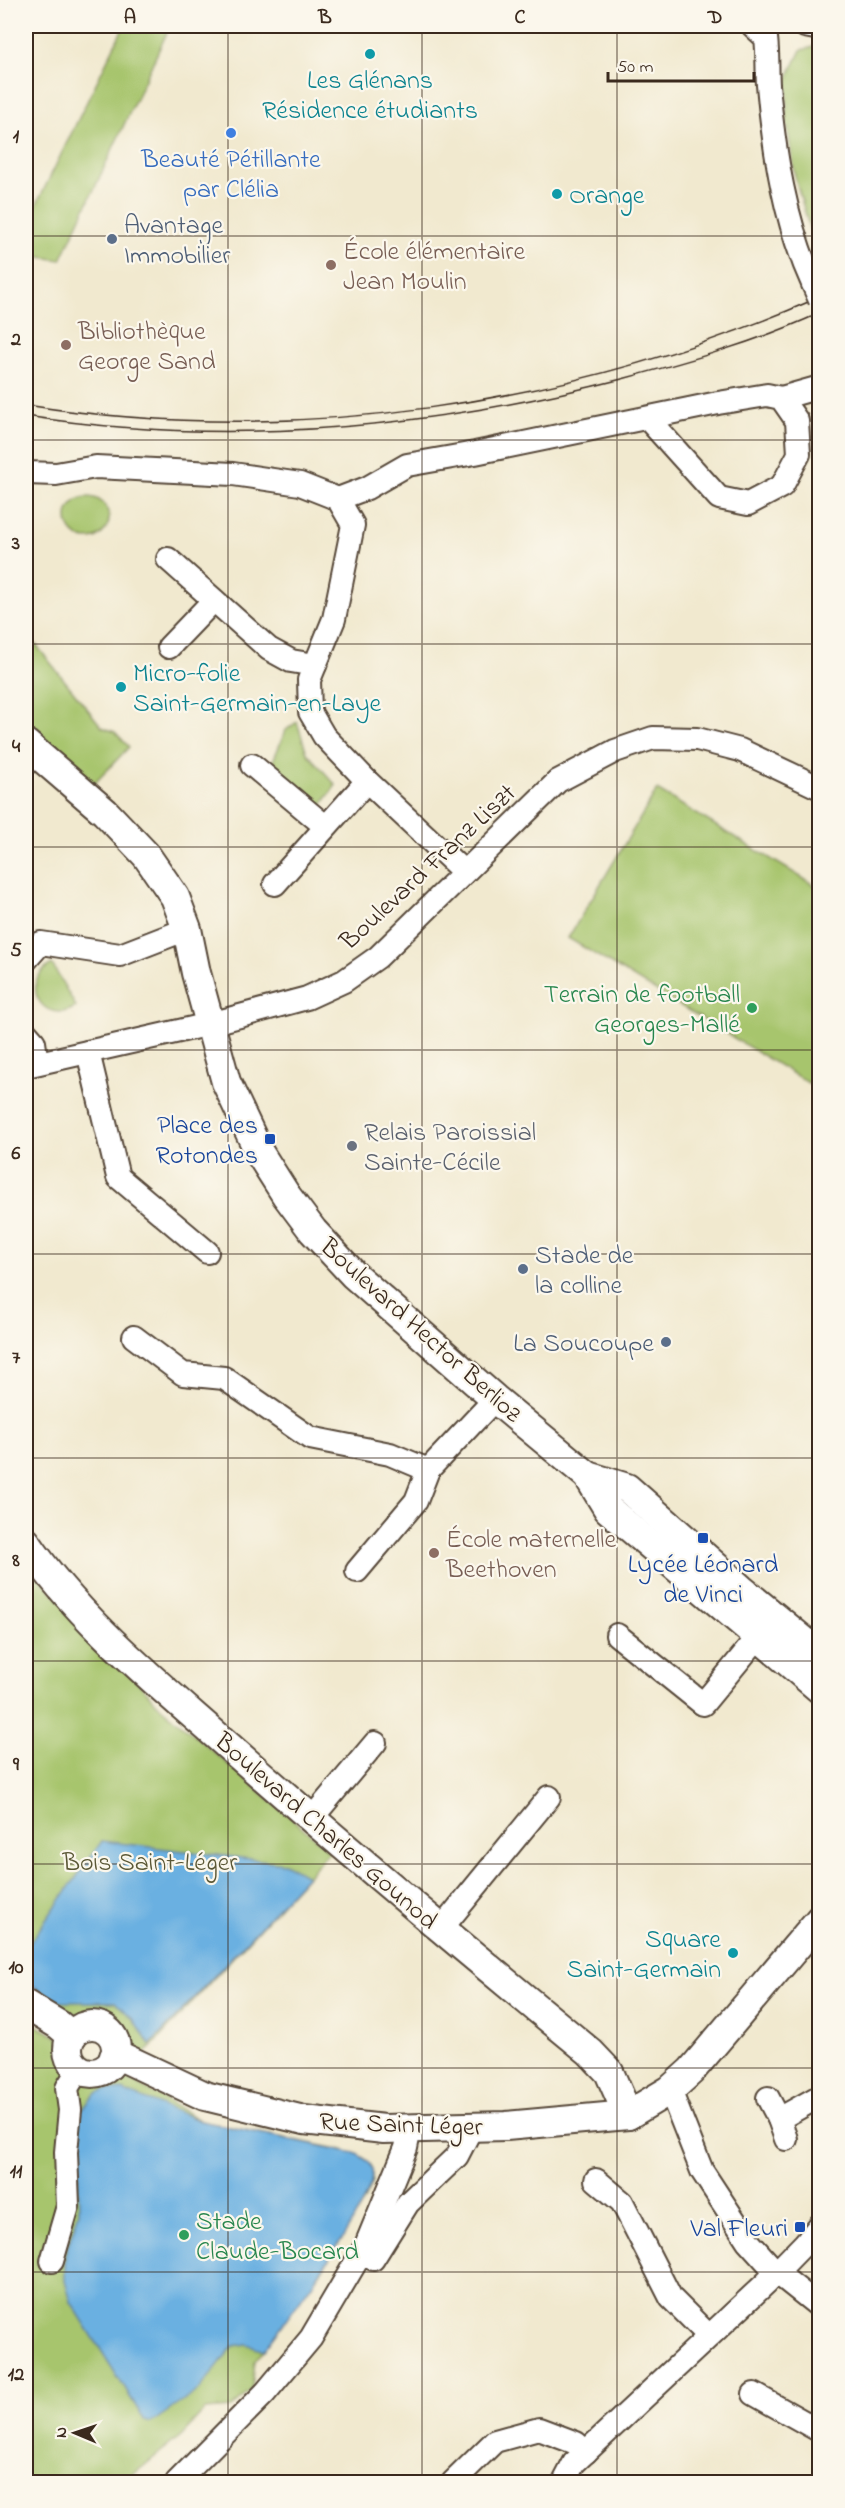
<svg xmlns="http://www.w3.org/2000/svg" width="845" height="2508" font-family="'Indie Flower',sans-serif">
	<rect width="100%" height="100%" fill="#fbf7ec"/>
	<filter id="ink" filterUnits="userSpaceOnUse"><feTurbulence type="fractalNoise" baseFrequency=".0167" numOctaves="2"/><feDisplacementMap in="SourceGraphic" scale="12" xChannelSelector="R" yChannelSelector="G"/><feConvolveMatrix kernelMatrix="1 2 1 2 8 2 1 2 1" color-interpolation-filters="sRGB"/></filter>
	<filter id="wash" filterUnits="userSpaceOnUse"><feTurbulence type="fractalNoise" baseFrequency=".008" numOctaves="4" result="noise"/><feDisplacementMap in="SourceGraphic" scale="24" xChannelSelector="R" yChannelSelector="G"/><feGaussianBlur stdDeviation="1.35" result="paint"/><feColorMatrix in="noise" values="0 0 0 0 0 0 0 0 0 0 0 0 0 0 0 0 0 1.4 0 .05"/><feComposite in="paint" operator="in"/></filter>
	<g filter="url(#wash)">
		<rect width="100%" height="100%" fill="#f1e9cf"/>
		<g fill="#a7c56d" stroke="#717846" stroke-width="1.5">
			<polygon points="124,26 170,26 61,260 26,255 26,226"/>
			<polygon points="814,47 820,48 819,262 795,177 786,117 788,77 801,50"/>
			<circle cx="88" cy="518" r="21"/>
			<polygon points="26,638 37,646 102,727 115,732 129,747 94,784 26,722"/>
			<polygon points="297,722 307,753 336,785 318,810 272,763 286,730"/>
			<polygon points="657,790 819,888 820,1079 815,1087 568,938"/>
			<path d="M52,964L76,1007C42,1027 18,982 52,964Z"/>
			<polygon points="26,1564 161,1707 330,1851 143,2056 26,1983"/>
			<polygon points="26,2019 201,2121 343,2150 365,2159 372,2167 372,2181 364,2201 322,2270 255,2361 252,2389 232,2408 205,2410 182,2435 124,2482 26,2482"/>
		</g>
		<g fill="#6bb0e1" stroke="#536d80" stroke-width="1.5">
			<polygon points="102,1841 284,1863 307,1876 150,2045 133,2019 115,2002 61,2002 26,1982 26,1948"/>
			<path d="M108,2089L122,2090L201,2121L355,2153C362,2157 370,2161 372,2168C379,2199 285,2321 264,2350L247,2344L233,2346L200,2389L151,2423L145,2421L71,2302L65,2281V2254L79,2212L76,2117L96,2093Z"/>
		</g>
	</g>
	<g filter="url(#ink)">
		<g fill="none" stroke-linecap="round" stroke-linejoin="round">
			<defs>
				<g id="minor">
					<path d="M753,26L766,38C768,54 767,69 768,85C774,152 785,223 813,284"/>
					<polyline points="805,26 820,29"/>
					<polyline points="781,398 820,387"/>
					<polyline points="26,473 56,474 96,467 233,474 300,484 338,499"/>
					<polyline points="338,499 367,488 407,465 475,453 718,403 767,395 781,398 797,421 799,454 782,486 748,504 719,498 647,418"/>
					<polyline points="338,499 353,525 334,619 309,680 310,712 324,736 367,781 464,872"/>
					<polyline points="168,559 269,649 291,661 315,665"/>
					<polyline points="169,647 213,601"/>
					<polyline points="252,765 325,826"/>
					<polyline points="275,884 367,781"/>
					<polyline points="26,960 41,943 120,955 187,929"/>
					<polyline points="26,1033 34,1042 37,1063"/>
					<polyline points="88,1052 118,1177 207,1252"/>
					<polyline points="26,1066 210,1024 307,998 344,981 378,957 558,781 615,751 653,738 697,739 740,750 820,788"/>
					<polyline points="134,1337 183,1374 224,1378 310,1438 390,1454 428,1470"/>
					<polyline points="357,1571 416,1501 428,1470 495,1399"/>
					<polyline points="617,1635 703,1704 759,1636"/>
					<polyline points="312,1818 375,1743"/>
					<polyline points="441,1929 549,1797"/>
					<polyline points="670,2090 702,2171 748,2241 776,2272 820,2307"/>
					<polyline points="768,2098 779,2119"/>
					<polyline points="786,2139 779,2119 820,2096"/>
					<polyline points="596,2180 622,2202 671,2298 708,2335"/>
					<polyline points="373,2259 408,2203 457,2156 472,2127"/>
					<polyline points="52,2261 68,2206 66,2152 70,2110 67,2088 79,2069"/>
					<polyline points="754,2394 820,2431"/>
					<polyline points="177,2482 265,2393 311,2338 366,2245 406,2148 410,2128"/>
					<polyline points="453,2482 495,2441 539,2429 576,2443 586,2452"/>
					<polyline points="564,2482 574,2463 766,2283 804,2244 820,2225"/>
				</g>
				<g id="tertiary">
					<polyline points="26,744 105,812 146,855 175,897 187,929 196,973 226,1082 260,1154 286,1195 313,1231 354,1275 495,1399 588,1476 608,1509 820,1689"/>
					<polyline points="588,1476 627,1488 741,1589 820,1654"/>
					<path d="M26,1542C80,1621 154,1680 226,1744C345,1849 467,1951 590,2052L609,2072L628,2115"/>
					<polyline points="26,2005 59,2025 72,2036"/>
					<circle cx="92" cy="2049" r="24"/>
					<polyline points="114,2057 122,2057 205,2096 304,2120 384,2129 506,2126 628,2115 670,2090 691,2071 820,1919"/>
				</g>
			</defs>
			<use href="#minor" stroke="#564739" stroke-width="26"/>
			<use href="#tertiary" stroke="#564739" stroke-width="32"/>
			<use href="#minor" stroke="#fff" stroke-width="22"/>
			<use href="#tertiary" stroke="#fff" stroke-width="28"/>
			<g stroke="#3b2a1e" stroke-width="1.5">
				<path d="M26,405C294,447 571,406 820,297"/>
				<path d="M26,416C225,447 427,429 622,379C689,361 757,342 820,313"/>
			</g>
			<defs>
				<polyline id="minor-bridge" points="813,284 820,300"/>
			</defs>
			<use href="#minor-bridge" stroke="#564739" stroke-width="26" stroke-linecap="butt"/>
			<use href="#minor-bridge" stroke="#fff" stroke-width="22"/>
		</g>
	</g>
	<path fill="none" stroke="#3b2a1e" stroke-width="1.5" stroke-opacity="0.55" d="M228,26V2482M422,26V2482M617,26V2482M26,236H820M26,440H820M26,644H820M26,847H820M26,1050H820M26,1254H820M26,1458H820M26,1661H820M26,1864H820M26,2068H820M26,2272H820"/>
	<g fill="#0f9aa8" stroke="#fbf7ec" stroke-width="2">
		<circle cx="370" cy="54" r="6"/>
		<circle cx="557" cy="194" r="6"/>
		<circle cx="121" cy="687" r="6"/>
		<circle cx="733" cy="1953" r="6"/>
	</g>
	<circle fill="#3f7fe0" stroke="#fbf7ec" stroke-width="2" cx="231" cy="133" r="6"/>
	<g fill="#5c6f8a" stroke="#fbf7ec" stroke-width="2">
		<circle cx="112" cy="239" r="6"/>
		<circle cx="523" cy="1269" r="6"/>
		<circle cx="666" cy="1342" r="6"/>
	</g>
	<g fill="#8d6e63" stroke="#fbf7ec" stroke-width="2">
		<circle cx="331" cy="265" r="6"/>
		<circle cx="66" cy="345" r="6"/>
		<circle cx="434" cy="1553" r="6"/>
	</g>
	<g fill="#2e9e5b" stroke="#fbf7ec" stroke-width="2">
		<circle cx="752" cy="1008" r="6"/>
		<circle cx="184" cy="2235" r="6"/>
	</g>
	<g fill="#1a4fb4" stroke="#fbf7ec" stroke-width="2">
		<rect x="264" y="1133" width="12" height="12" rx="3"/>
		<rect x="697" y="1532" width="12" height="12" rx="3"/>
		<rect x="794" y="2221" width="12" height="12" rx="3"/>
	</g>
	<circle fill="#6b7280" stroke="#fbf7ec" stroke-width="2" cx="352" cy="1146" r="6"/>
	<g text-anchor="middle" stroke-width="4.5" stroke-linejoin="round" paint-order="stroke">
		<g font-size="26" fill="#0d838f" stroke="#fbf7ec" text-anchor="start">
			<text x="370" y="88" text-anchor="middle">Les Glénans<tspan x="370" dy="30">Résidence étudiants</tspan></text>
			<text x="569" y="203">Orange</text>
			<text x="133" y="681">Micro-folie<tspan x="133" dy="30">Saint-Germain-en-Laye</tspan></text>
			<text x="721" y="1947" text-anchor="end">Square<tspan x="721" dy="30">Saint-Germain</tspan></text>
		</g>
		<g font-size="26" fill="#366cbe" stroke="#fbf7ec">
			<text x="231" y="167">Beauté Pétillante<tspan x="231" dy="30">par Clélia</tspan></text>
		</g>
		<g font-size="26" fill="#4e5e75" stroke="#fbf7ec" text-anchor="start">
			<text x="124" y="233">Avantage<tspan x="124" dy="30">Immobilier</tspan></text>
			<text x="535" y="1263">Stade de<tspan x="535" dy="30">la colline</tspan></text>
			<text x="654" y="1351" text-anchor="end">La Soucoupe</text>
		</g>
		<g font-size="26" fill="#785e54" stroke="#fbf7ec" text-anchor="start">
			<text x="343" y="259">École élémentaire<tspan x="343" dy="30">Jean Moulin</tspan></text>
			<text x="78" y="339">Bibliothèque<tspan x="78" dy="30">George Sand</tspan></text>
			<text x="446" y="1547">École maternelle<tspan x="446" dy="30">Beethoven</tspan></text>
		</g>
		<g font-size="26" fill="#3b2a1e" stroke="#fbf7ec">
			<text transform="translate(427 866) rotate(-43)" y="9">Boulevard Franz Liszt</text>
			<text transform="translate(422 1329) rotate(42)" y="9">Boulevard Hector Berlioz</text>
			<text transform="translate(327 1830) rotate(41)" y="9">Boulevard Charles Gounod</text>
			<text transform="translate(401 2123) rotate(2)" y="9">Rue Saint Léger</text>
		</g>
		<g font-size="26" fill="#27864d" stroke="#fbf7ec" text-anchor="end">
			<text x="740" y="1002">Terrain de football<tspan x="740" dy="30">Georges-Mallé</tspan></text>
			<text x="196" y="2229" text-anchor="start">Stade<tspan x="196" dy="30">Claude-Bocard</tspan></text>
		</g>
		<g font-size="26" fill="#164399" stroke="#fbf7ec" text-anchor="end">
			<text x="258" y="1133">Place des<tspan x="258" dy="30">Rotondes</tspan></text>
			<text x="703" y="1572" text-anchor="middle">Lycée Léonard<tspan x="703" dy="30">de Vinci</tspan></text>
			<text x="788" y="2236">Val Fleuri</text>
		</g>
		<g font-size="26" fill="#5b616d" stroke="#fbf7ec" text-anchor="start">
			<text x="364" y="1140">Relais Paroissial<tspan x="364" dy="30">Sainte-Cécile</tspan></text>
		</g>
		<g font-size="26" fill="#5b5836" stroke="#fbf7ec">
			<text x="150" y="1870">Bois Saint-Léger</text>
		</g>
	</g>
	<rect width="845" height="2508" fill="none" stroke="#fbf7ec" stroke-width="66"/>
	<g transform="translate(75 2433) rotate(272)" stroke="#fbf7ec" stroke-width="4.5" paint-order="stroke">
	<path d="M0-4.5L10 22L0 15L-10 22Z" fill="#3b2a1e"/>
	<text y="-9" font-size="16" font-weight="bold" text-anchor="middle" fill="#3b2a1e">N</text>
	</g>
	<path d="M608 72v9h146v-9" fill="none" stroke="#3b2a1e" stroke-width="3"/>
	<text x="617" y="72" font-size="18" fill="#3b2a1e" stroke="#fbf7ec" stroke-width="4.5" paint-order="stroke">50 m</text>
	<rect x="33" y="33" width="779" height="2442" fill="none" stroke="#3b2a1e" stroke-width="2"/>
	<g font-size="20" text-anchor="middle" font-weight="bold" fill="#3b2a1e">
		<text x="130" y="23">A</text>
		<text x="325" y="23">B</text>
		<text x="520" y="23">C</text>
		<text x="715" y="23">D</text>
		<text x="16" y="142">1</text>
		<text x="16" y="345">2</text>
		<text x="16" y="549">3</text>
		<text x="16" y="752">4</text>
		<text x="16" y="956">5</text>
		<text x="16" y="1159">6</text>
		<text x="16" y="1363">7</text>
		<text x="16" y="1566">8</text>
		<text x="16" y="1770">9</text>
		<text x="16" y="1973">10</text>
		<text x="16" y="2177">11</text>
		<text x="16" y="2380">12</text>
	</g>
</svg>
